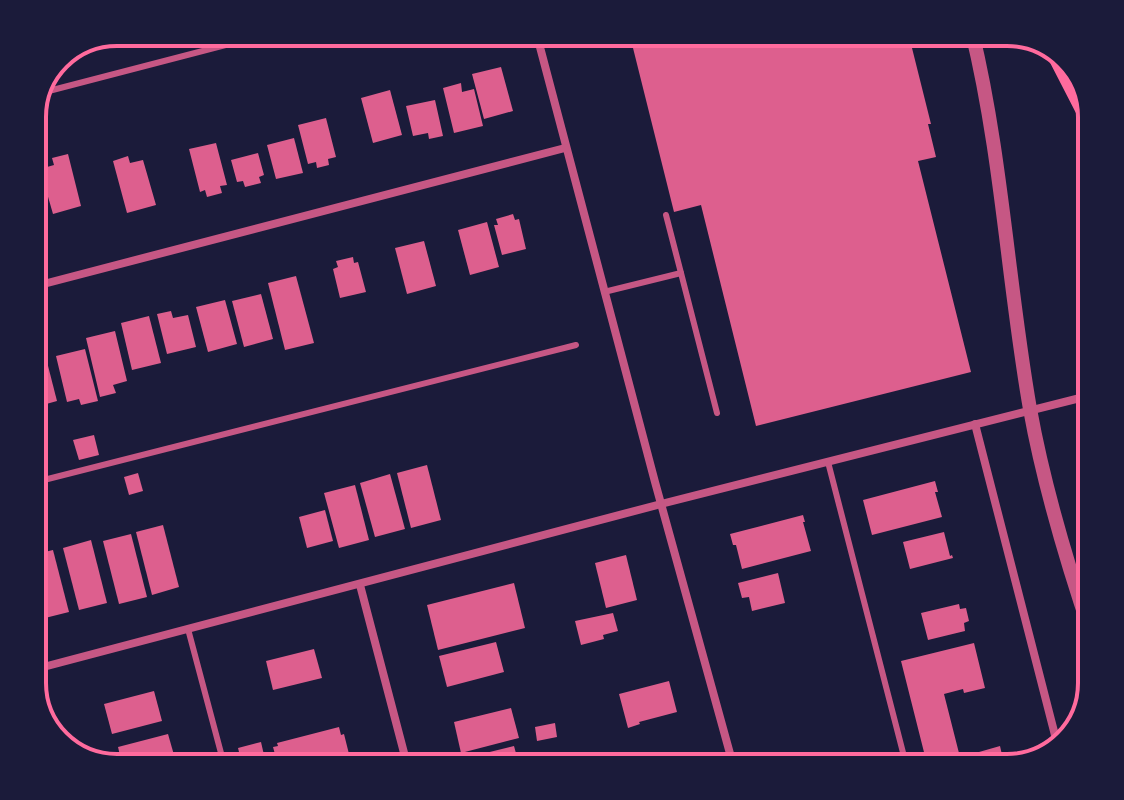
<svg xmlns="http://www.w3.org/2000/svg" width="1124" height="800" font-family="'Public Sans',sans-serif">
	<rect width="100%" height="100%" fill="#1b1b3a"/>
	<g fill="#dd5f8e">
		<polygon points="629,32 908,32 931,124 928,124 936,157 918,161 971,372 756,426 701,205 674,212"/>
		<polygon points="501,67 513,111 484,119 472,74"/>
		<polygon points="461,83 462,92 474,89 483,126 454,133 443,88"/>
		<polygon points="390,90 402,135 373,143 361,98"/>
		<polygon points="435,100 443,136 429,139 428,133 413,136 406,106"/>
		<polygon points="326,118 336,157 328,159 329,165 317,168 316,162 308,164 298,125"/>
		<polygon points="294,138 303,173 276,179 267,145"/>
		<polygon points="216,143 227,185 220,186 222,193 207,197 205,190 200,192 189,149"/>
		<polygon points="258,153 264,175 259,177 261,183 245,187 243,181 237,182 231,160"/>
		<polygon points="68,154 81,206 53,214 40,169 54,165 52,158"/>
		<polygon points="128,156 130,163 143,160 156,205 127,213 113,161"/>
		<polygon points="32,178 44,216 32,219"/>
		<polygon points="513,214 515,220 519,219 526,249 502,255 494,225 498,225 496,219"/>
		<polygon points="487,222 499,267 470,275 458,230"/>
		<polygon points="424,241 436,286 407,294 395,248"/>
		<polygon points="353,257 354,263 358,262 366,292 340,298 333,269 338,267 336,261"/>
		<polygon points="296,276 314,343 285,350 268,283"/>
		<polygon points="261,294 273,339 244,347 232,301"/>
		<polygon points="225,300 237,344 208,352 196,307"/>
		<polygon points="171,311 173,318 188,315 196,347 167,354 157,314"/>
		<polygon points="149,316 161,363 132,370 121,323"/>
		<polygon points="115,331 127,381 113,385 116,393 100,397 86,338"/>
		<polygon points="85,349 98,401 81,405 79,399 67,402 56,356"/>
		<polygon points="46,358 57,401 32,408 32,361"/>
		<polygon points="94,435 99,455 79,460 73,440"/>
		<polygon points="427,465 441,520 411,528 397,473"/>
		<polygon points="138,473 143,491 129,495 124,477"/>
		<polygon points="390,474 405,529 375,537 360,483"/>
		<polygon points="935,481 938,492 935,492 942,517 872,535 863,500"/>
		<polygon points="355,485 369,540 339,548 324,493"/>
		<polygon points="325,510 333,541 307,548 299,517"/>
		<polygon points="803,515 805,522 803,522 811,551 742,569 736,545 733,545 730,534"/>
		<polygon points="163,525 179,587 152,595 136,532"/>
		<polygon points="944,532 950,556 952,555 953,558 910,569 903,542"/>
		<polygon points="131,534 147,597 119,604 103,541"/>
		<polygon points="91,540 107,603 79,610 63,548"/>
		<polygon points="53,550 69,612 41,619 32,584 32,555"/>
		<polygon points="626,555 637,600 606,608 595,563"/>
		<polygon points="778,573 785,603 752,611 749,597 742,598 738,583"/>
		<polygon points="514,583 525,628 438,650 427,605"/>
		<polygon points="959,604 960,609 966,608 969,621 964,623 965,631 928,640 921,613"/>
		<polygon points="613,613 618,631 603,635 604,639 581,645 575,621"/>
		<polygon points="496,642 504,672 447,687 439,656"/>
		<polygon points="974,643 985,688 964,693 963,689 944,694 961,761 980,756 979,752 1000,746 1005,768 928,768 901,661"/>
		<polygon points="314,649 322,678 273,690 266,661"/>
		<polygon points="669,681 677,712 639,722 640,724 628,728 619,694"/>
		<polygon points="154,691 162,721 112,734 104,704"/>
		<polygon points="511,708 519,738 461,753 454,722"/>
		<polygon points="555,723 557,737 537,741 535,727"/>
		<polygon points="339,727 341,735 344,734 349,754 344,755 344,758 305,768 283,768 281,757 276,758 273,747 278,746 277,743"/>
		<polygon points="168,734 176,762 152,768 123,768 118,747"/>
		<polygon points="261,742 267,768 243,768 238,748"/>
		<polygon points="514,746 520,768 459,768 457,760"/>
	</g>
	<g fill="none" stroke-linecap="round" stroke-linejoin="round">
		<g stroke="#c65784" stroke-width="6">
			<polyline points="41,93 276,32"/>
			<polyline points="681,273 717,413"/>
			<polyline points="604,292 681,273 666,215"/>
			<polyline points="828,462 907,768"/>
			<polyline points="32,483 576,345"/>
			<polyline points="188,629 225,768"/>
		</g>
		<g stroke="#c65784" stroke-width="8">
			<polyline points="536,32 655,482 734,768"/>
			<polyline points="32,287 565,148"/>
			<polyline points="975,424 1057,743"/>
			<polyline points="360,585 408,768"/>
			<polyline points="32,670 661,504 1092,395"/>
			<polyline points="32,672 41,704"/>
		</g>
		<path stroke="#c65784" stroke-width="14" d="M972,32C1002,156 1008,284 1030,409C1044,487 1067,563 1092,637"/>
		<polyline stroke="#ff6b9d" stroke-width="24" points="1056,48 1092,118"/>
	</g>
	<path d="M0 0H1124V800H0ZM117 46H1007A71 71 0 0 1 1078 117V683A71 71 0 0 1 1007 754H117A71 71 0 0 1 46 683V117A71 71 0 0 1 117 46Z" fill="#1b1b3a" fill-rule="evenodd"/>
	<path fill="none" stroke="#ff6b9d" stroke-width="4" d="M117 46H1007A71 71 0 0 1 1078 117V683A71 71 0 0 1 1007 754H117A71 71 0 0 1 46 683V117A71 71 0 0 1 117 46Z"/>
</svg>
